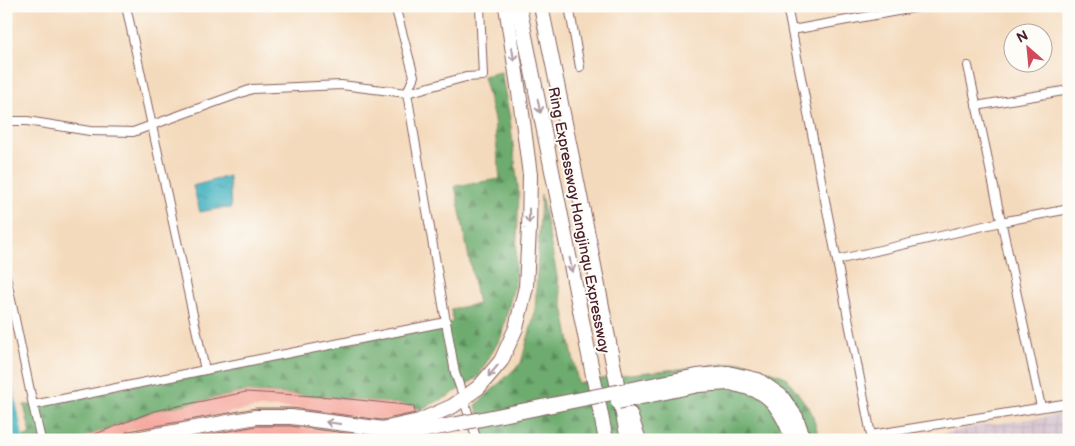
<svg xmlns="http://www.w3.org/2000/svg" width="1075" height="446" font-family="'Balsamiq Sans',sans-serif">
	<defs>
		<pattern id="industrial-grid" width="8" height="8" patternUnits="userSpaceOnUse" patternTransform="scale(1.25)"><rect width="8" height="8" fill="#d1bdca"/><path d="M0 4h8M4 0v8" fill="none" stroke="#b5a2ae"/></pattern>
		<pattern id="forest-firs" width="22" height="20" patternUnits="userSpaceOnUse" patternTransform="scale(1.25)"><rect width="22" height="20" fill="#6dac6e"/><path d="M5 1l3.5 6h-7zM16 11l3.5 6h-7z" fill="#5c8b5b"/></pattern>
		<pattern id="water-ripples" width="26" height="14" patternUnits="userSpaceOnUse" patternTransform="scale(1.25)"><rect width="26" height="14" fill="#44b2c0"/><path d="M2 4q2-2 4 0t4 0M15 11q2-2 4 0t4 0" fill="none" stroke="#3b909c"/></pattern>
	</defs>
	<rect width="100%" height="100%" fill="#fdfcf7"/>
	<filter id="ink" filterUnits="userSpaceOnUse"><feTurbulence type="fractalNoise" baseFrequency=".02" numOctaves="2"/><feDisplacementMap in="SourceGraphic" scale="10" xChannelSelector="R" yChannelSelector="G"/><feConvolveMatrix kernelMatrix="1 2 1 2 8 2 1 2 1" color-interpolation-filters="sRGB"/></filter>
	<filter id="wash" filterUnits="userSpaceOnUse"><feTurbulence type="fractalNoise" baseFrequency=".0096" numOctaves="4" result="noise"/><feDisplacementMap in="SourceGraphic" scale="20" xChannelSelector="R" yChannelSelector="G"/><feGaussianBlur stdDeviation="1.12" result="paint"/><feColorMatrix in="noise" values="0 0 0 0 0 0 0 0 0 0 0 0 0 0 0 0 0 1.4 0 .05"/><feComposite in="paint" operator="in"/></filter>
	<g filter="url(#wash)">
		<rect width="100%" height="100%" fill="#f4dabc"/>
		<polygon fill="url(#industrial-grid)" points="1069,412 1069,440 917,440 978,426 1046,417"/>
		<g fill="url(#forest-firs)" stroke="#5c664c">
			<polygon points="501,72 510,119 519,195 515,282 501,337 478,377 447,397 419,410 414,406 331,397 246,392 154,411 77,440 25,440 24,436 31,435 24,405 33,405 453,322 451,309 478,304 455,186 500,179 494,119 483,76"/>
			<polygon points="541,194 578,383 630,374 744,362 786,377 811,411 820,440 485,440 476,405 521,363 535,312"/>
		</g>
		<polygon fill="url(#water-ripples)" stroke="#476876" points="229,176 231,208 217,209 200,212 193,186"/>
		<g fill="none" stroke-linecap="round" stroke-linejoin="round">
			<polyline stroke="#44b2c0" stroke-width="9" points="6,371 19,440"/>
		</g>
		<g id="blocks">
			<g fill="#f5a89e">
				<polygon points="246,392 331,397 414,406 415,413 382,420 292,408 256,408 128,431 124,434 121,440 80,440 154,411"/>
				<polygon points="257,426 290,426 399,440 180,440"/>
			</g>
		</g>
	</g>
	<g filter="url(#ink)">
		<use href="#blocks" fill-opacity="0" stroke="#86605e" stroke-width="1"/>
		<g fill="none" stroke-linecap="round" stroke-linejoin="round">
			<defs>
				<g id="street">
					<polyline points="395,6 414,76 407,93 446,322"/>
					<polyline points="569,6 580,67"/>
					<polyline points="787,6 872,440"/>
					<polyline points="792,30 925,6"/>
					<polyline points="968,66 1041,407"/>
					<polyline points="976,106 1069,90"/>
					<polyline points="6,121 27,121 90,131 133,132 252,89 341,85 407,93 466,77 483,76 480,6"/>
					<polyline points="837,260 1001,222 1069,209"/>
					<polyline points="6,276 33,405"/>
					<polyline points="205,370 446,322 455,373 462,393"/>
					<polyline points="465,404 477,440"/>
					<polyline points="871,435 1069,403"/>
					<polyline points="41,440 33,405 205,370 126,6"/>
				</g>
				<g id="highway">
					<polyline points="519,6 606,440"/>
					<polyline points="541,6 590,245 628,440"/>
					<polyline points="728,373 758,380 781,396 796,417 804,440"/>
					<path d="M734,384C745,387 757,389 766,396C777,404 790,427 791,440"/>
					<polyline points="630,414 639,440"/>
					<polyline points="382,429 419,421 453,406 479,387 501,361 516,328 526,287 529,229 530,175 521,106 506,6"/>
					<polyline points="130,440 256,417 291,417 407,432 415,432 457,424"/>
				</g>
			</defs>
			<use href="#street" stroke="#86605e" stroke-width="10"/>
			<use href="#highway" stroke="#86605e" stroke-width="16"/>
			<use href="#street" stroke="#fff" stroke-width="8"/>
			<use href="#highway" stroke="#fff" stroke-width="14"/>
			<defs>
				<g id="highway-bridge">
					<polyline points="618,402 699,385 728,383"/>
					<polyline points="457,424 697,376 728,373"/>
				</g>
			</defs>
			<use href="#highway-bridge" stroke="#86605e" stroke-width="16" stroke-linecap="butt"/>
			<use href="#highway-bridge" stroke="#fff" stroke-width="14"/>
		</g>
		<defs><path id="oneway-shaft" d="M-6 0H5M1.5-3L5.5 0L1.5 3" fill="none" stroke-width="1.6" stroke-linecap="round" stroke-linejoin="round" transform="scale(1.25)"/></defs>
		<g stroke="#ae9aa0">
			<use href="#oneway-shaft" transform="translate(513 54) rotate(81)"/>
			<use href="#oneway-shaft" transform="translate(539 106) rotate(79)"/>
			<use href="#oneway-shaft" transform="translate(529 216) rotate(90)"/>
			<use href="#oneway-shaft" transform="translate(571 265) rotate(79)"/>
			<use href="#oneway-shaft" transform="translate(493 371) rotate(130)"/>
			<use href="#oneway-shaft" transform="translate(333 423) rotate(-172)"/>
		</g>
	</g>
	<g text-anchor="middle" stroke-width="4" stroke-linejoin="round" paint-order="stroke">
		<g font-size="15" fill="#4a1f2b" stroke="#fdfcf7">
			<text transform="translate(579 220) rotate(79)" y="5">Ring Expressway Hangjinqu Expressway</text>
		</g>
	</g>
	<rect width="1075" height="446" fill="none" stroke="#fdfcf7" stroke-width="25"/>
	<g transform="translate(1028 48) rotate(333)"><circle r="24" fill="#fdfcf7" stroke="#b5a4a5"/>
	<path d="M0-4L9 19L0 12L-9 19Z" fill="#d1495b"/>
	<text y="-8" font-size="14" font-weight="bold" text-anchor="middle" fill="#4a1f2b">N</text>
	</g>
</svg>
